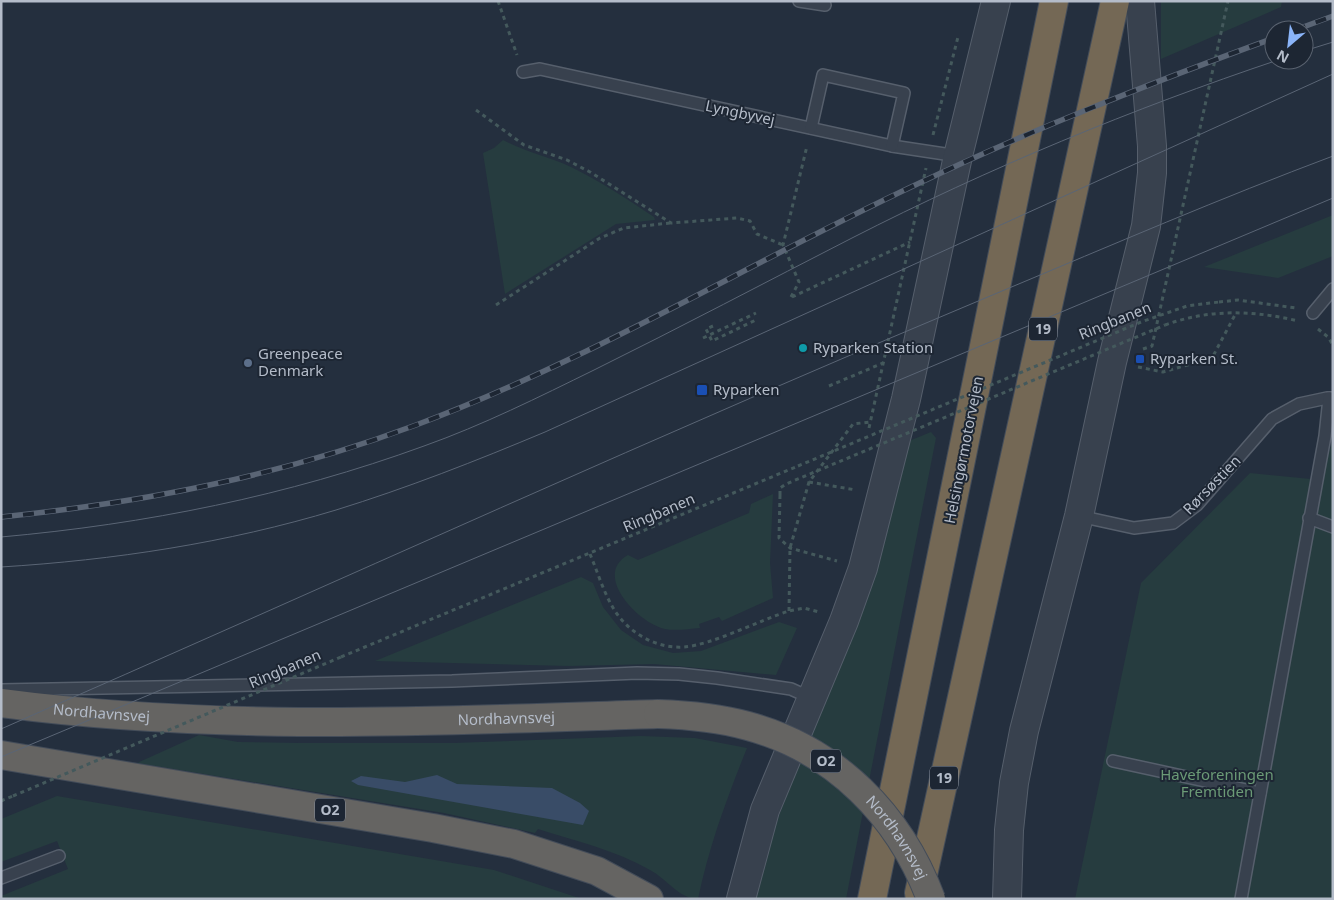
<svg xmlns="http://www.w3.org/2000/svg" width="1334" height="900" font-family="'Noto Sans',sans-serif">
	<rect width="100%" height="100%" fill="#242f3e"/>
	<g fill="#263c3f">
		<polygon points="1161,1 1282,1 1281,7 1161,59"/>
		<path d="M503,140C525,152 549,157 571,167C600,181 627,199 654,217L655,220L616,224L505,294L483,153L494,148Z"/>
		<polygon points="1333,215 1333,256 1278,278 1204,267"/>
		<polygon points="931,432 936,438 846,899 754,899 760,868 781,810 879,557 909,441"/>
		<polygon points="1333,439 1333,899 1075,899 1141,583 1250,473 1321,480"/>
		<path d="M773,494L770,563L773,598L722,621L719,617L699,624L700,628C688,629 676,631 665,629C638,623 592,575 628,555L638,560L749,513L751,504Z"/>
		<polygon points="581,577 593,583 603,607 621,630 643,645 673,653 701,651 779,622 797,628 776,675 654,664 569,666 375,661"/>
		<path d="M199,735L238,742L300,743H454L641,736L695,738L747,748C727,798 709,846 698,899C679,899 666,878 650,870C615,850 576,841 538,829L535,833L444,813L137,763Z"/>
		<polygon points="57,796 494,870 582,899 1,899 1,896 68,869 57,841 1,862 1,819"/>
	</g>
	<polygon fill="#394c67" points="437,775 457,784 552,788 580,803 589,811 583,825 358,785 351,781 361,776 405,782"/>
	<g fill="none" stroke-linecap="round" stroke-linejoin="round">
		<defs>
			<g id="service">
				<polyline points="799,1 825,5"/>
				<polyline points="523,72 540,69 892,146 958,156"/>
				<polyline points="811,128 823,75 904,93 892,146"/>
				<polyline points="1313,313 1333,289"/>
				<polyline points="1079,516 1134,528 1173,523 1197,505 1272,419 1299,404 1327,398 1333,398"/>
				<polyline points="1309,518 1333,527"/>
				<polyline points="1,690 452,681 637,673 679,674 717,678 791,689 811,698"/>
				<polyline points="1113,761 1260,793"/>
				<polyline points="1,878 59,856"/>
				<polyline points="1241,899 1325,436 1329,398"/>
			</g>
			<g id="tertiary">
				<polyline points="741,899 765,810 844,621 863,568 906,399 958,156 996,1"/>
				<polyline points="1007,899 1009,830 1014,783 1024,731 1079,516 1112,362 1146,226 1152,173 1152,146 1140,1"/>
			</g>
			<g id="trunk">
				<path id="s1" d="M1,703C220,732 439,721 658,714"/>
				<polyline points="1,755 433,828 514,844 597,871 649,899"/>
			</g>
			<g id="motorway">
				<polyline points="919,893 1115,1"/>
				<polyline points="872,899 1054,1"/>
			</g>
		</defs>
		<use href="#service" stroke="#565f6c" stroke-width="14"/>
		<use href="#tertiary" stroke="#565f6c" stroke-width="30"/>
		<use href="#trunk" stroke="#434c59" stroke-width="30"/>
		<use href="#motorway" stroke="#434c59" stroke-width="30"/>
		<g stroke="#44595c" stroke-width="3" stroke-dasharray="4 4" stroke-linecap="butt">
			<polyline points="498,1 517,55"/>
			<polyline points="476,110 524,145 567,160 590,172 671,223 737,218 750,221 757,234 783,245"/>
			<polyline points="933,135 958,37"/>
			<polyline points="791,297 799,282 783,245 807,146"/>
			<polyline points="792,297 910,242"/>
			<polyline points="1219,302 1238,300 1296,308"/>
			<polyline points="496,305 600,238 624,228 670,223"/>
			<path d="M1165,325C1209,309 1253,310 1298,321"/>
			<polyline points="713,326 706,329 712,341 758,319"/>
			<polyline points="1318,329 1328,337 1333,345"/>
			<polyline points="703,338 756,313"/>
			<polyline points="1143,349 1152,346 1228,1"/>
			<polyline points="1138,367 1163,372 1212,358 1236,313"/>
			<polyline points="829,386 883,363"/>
			<polyline points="869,428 926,168"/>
			<polyline points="809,482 856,490"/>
			<polyline points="780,495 779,538 790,548 837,561"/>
			<path d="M590,554C598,573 604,594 615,611C629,633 657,649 684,647C712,645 760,620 789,611L804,608L819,612"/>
			<polyline points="789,611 790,548 809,482 853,424 870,422"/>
			<polyline points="341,657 798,466"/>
			<polyline points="1,801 13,796"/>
		</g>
		<use href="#service" stroke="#38414e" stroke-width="11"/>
		<use href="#tertiary" stroke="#38414e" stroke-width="28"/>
		<use href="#trunk" stroke="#656462" stroke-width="28"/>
		<use href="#motorway" stroke="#746855" stroke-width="28"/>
		<g stroke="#5a6575" stroke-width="1">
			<polyline points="1304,51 1333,42"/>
			<path d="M1,537C146,524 287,496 424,446C483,425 539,397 594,370C681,327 766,282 852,238C989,168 1132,109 1278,60"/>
			<path d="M1,567C114,560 227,543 336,510C407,488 476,461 545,432L1333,74"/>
			<path d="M1,729C335,583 666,431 1002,291C1112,245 1221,198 1333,156"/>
			<polyline points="1,757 1333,198"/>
		</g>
		<defs>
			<g id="rail">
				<polyline points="1295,30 1333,16"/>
				<path d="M1,517C147,502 279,476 416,425C588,361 746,265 911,187C1030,130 1151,83 1274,38"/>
			</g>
		</defs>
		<use href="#rail" stroke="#5a6575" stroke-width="5.5"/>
		<use href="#rail" stroke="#1d2633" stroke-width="4" stroke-dasharray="11" stroke-linecap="butt"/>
		<defs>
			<g id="trunk-bridge">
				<path id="s2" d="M658,714C689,715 719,718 748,726C836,750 900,816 931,899"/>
			</g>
		</defs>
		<use href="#trunk-bridge" stroke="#434c59" stroke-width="30" stroke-linecap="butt"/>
		<g stroke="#44595c" stroke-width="3" stroke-dasharray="4 4" stroke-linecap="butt">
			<polyline points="798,466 1141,322 1187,306 1219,302"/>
			<polyline points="780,495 780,488 786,484 1165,325"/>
			<polyline points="13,796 341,657"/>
		</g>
		<use href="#trunk-bridge" stroke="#656462" stroke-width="28"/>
	</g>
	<circle fill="#0f9aa8" stroke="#1d2633" stroke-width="2" cx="803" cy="348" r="5"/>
	<g fill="#1a4fb4" stroke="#1d2633" stroke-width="2">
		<rect x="1135" y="354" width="10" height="10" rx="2.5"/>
		<rect x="696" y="384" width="12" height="12" rx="2.5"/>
	</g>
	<circle fill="#5c6f8a" stroke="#1d2633" stroke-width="2" cx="248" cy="363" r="5"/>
	<g text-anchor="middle" stroke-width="4" stroke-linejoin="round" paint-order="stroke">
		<g fill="#1d2633" stroke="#878f9c" stroke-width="1">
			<rect x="1029" y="317.5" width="28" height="23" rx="4"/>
			<rect x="811" y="749.5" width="30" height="23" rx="4"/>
			<rect x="930" y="766.5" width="28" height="23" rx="4"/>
			<rect x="315" y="798.5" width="30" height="23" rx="4"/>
		</g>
		<g font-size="14" font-weight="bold" fill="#b4bcc9">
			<text x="1043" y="334">19</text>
			<text x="826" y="766">O2</text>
			<text x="944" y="783">19</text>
			<text x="330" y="815">O2</text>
		</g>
		<g font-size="15" fill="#b4bcc9" stroke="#1d2633">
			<text transform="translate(740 113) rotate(12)" y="5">Lyngbyvej</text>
			<text transform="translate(1115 321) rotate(-22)" y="5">Ringbanen</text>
			<text transform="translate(964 450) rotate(-79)" y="5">Helsingørmotorvejen</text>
			<text transform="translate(1212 485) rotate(-46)" y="5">Rørsøstien</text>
			<text transform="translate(659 513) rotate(-23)" y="5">Ringbanen</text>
			<text transform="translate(285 669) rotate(-23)" y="5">Ringbanen</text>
			<text dy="5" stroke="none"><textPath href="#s1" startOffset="101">Nordhavnsvej</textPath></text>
			<text dy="5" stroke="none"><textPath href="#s1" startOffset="506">Nordhavnsvej</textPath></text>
			<text dy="5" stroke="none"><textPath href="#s2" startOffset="282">Nordhavnsvej</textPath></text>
		</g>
		<g font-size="15" fill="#b4bcc9" stroke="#1d2633" text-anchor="start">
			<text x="813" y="353">Ryparken Station</text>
			<text x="258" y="359">Greenpeace<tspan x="258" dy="17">Denmark</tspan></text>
			<text x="1150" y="364">Ryparken St.</text>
			<text x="713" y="395">Ryparken</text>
		</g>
		<g font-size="15" fill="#6b9a76" stroke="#1d2633">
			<text x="1217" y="780">Haveforeningen<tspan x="1217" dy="17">Fremtiden</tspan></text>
		</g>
	</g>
	<rect width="1334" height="900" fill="none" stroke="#b4bcc9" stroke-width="5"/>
	<g transform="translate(1289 45) rotate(208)"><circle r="24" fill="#1d2633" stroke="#59626f"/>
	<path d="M0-4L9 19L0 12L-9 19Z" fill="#8ab4f8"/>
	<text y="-8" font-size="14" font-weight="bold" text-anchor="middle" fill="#b4bcc9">N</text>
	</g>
</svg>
